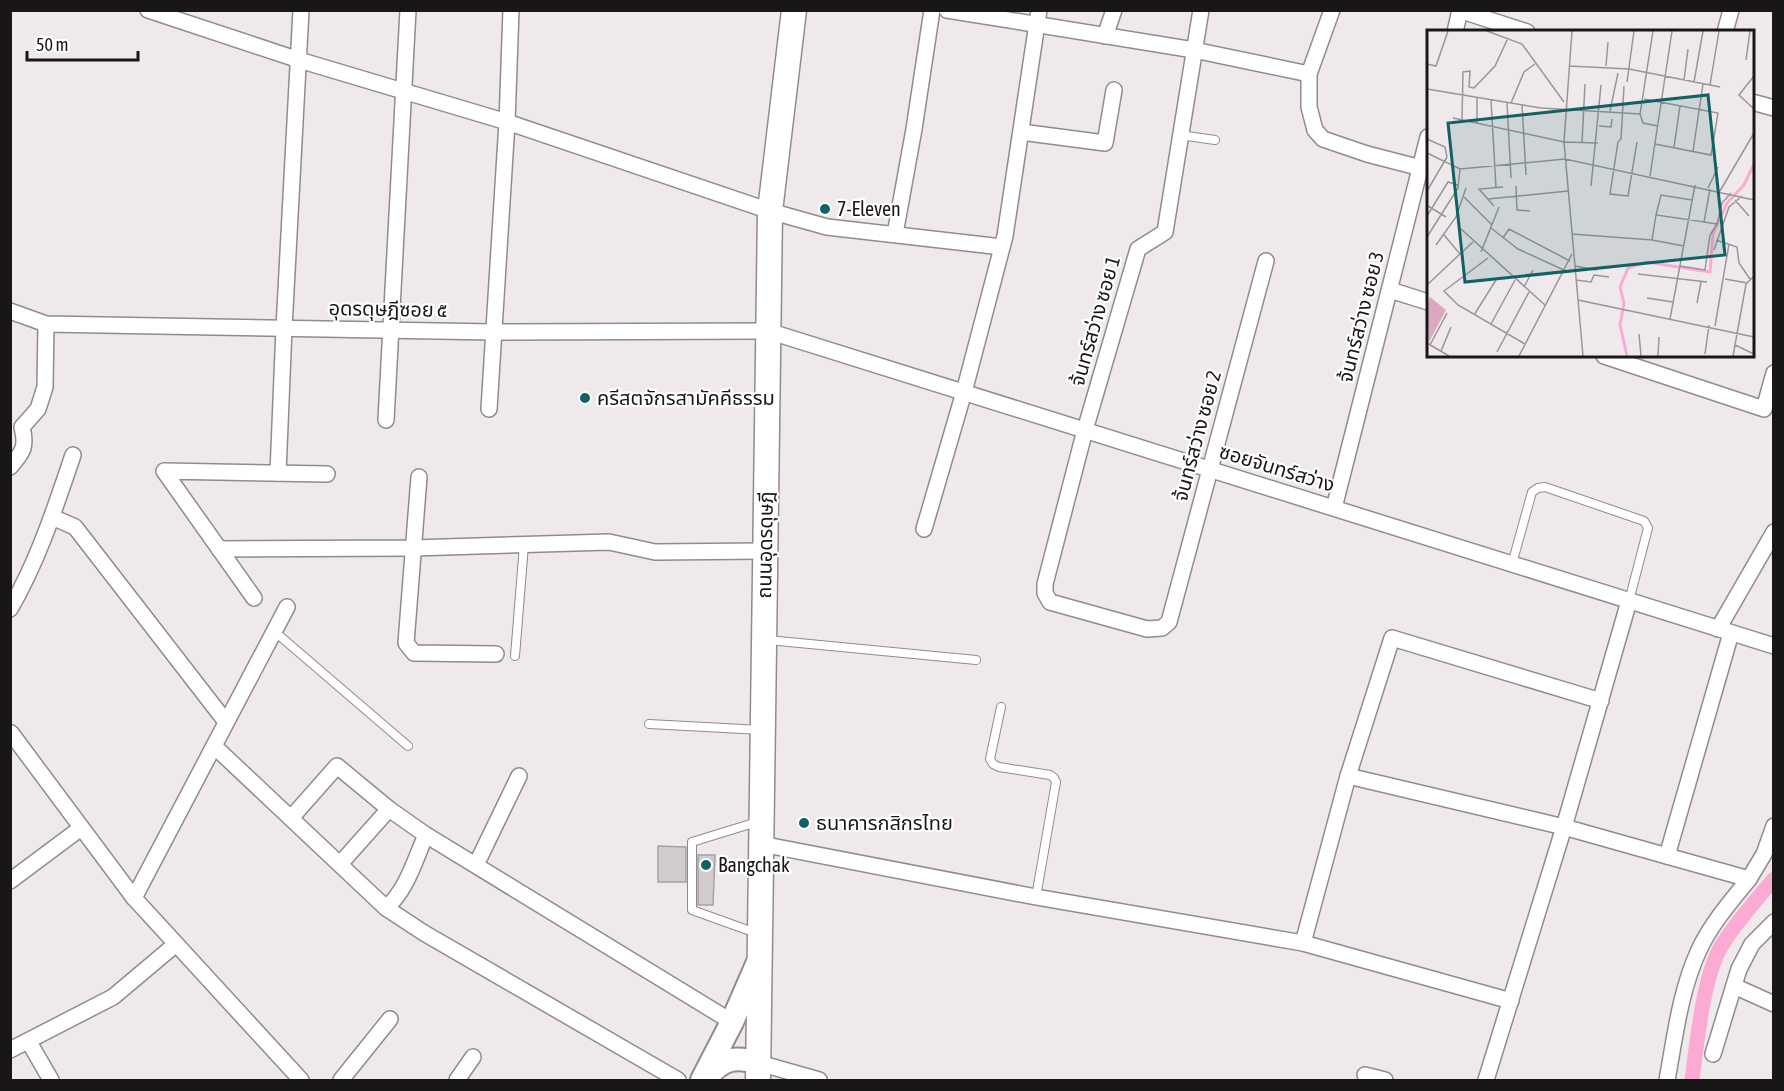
<svg xmlns="http://www.w3.org/2000/svg" width="1784" height="1091" font-family="'Asap Condensed','Noto Sans Thai',sans-serif">
	<rect width="100%" height="100%" fill="#f0e9ec"/>
	<g fill="none" stroke-linecap="round" stroke-linejoin="round">
		<path stroke="#fbabd3" stroke-width="15" d="M1692,1080C1697,1043 1703,976 1722,945C1737,921 1756,900 1774,879"/>
	</g>
	<g fill="#d2cbce" stroke="#a8a1a4" stroke-width="1.5">
		<polygon points="658,846 686,847 686,882 658,882"/>
		<polygon points="698,855 715,855 713,905 698,905"/>
	</g>
	<g fill="none" stroke-linecap="round" stroke-linejoin="round">
		<defs>
			<g id="lane">
				<polyline points="1180,135 1215,140"/>
				<polyline points="1512,564 1532,492 1538,488 1545,487 1644,521 1648,528 1629,601"/>
				<polyline points="274,631 408,746"/>
				<polyline points="768,640 976,660"/>
				<polyline points="515,656 524,545"/>
				<polyline points="1001,707 990,759 993,764 999,767 1050,775 1054,778 1056,782 1036,897"/>
				<polyline points="649,724 761,730"/>
				<polyline points="756,933 692,910 692,842 757,822"/>
			</g>
			<g id="street">
				<polyline points="148,10 299,60 507,122 770,211 827,227 1002,247"/>
				<polyline points="947,10 1194,50 1309,74"/>
				<polyline points="1201,10 1165,232 1138,249 1085,430 1045,584 1045,593 1050,602 1147,629 1162,628 1169,622 1266,261"/>
				<polyline points="1332,10 1309,74 1309,107 1315,130 1323,139 1367,154 1421,168"/>
				<polyline points="1459,10 1527,32"/>
				<polyline points="1455,32 1460,10"/>
				<polyline points="1725,32 1731,10"/>
				<polyline points="1105,36 1114,10"/>
				<polyline points="1752,102 1774,108"/>
				<polyline points="1021,132 1105,143 1114,90"/>
				<polyline points="895,234 914,129 932,10"/>
				<polyline points="1390,290 1428,302"/>
				<polyline points="10,311 46,324 493,332 768,331 1774,646"/>
				<polyline points="1604,356 1764,409 1774,373"/>
				<polyline points="489,409 507,122 511,10"/>
				<polyline points="386,420 408,10"/>
				<path d="M10,467C23,452 27,447 22,427L38,409L45,387L46,324"/>
				<polyline points="278,473 284,328 301,10"/>
				<polyline points="419,477 406,643 414,653 496,654"/>
				<polyline points="1334,508 1428,137"/>
				<polyline points="52,517 75,527 226,722"/>
				<polyline points="924,529 964,392 1005,236 1039,10"/>
				<polyline points="219,549 413,548 609,542 655,552 765,551"/>
				<polyline points="254,598 164,471 327,474"/>
				<path d="M10,609C38,561 55,508 73,455"/>
				<polyline points="1718,629 1774,532"/>
				<polyline points="1601,701 1392,638 1348,776 1564,827 1667,856 1731,633"/>
				<polyline points="11,733 134,898 301,1080"/>
				<polyline points="214,746 386,908 424,933 678,1080"/>
				<polyline points="291,818 337,766 389,809 426,835 732,1022"/>
				<polyline points="761,844 1036,897 1303,943 1348,776"/>
				<polyline points="340,864 389,809"/>
				<polyline points="476,865 519,776"/>
				<polyline points="1749,879 1764,854 1774,826"/>
				<polyline points="10,881 81,828"/>
				<polyline points="134,898 287,607"/>
				<path d="M386,908C407,890 415,859 426,835"/>
				<polyline points="1303,943 1511,1001"/>
				<polyline points="1734,986 1774,1004"/>
				<polyline points="29,1042 51,1080"/>
				<polyline points="10,1050 113,997 176,944"/>
				<polyline points="1713,1054 1739,969 1752,944 1774,922"/>
				<polyline points="759,1063 819,1080"/>
				<polyline points="1365,1075 1385,1080"/>
				<polyline points="341,1080 390,1019"/>
				<polyline points="457,1080 473,1057"/>
				<polyline points="1486,1080 1564,827 1629,601"/>
				<path d="M1667,1080C1675,1037 1680,991 1699,950C1711,924 1731,901 1749,879L1667,856"/>
			</g>
			<g id="secondary">
				<path d="M707,1077C723,1058 735,1056 759,1063"/>
				<polyline points="702,1080 732,1022 759,960"/>
			</g>
			<polyline id="primary" points="758,1080 770,211 794,10"/>
		</defs>
		<use href="#lane" stroke="#918b8d" stroke-width="10"/>
		<use href="#street" stroke="#918b8d" stroke-width="18"/>
		<use href="#secondary" stroke="#918b8d" stroke-width="26"/>
		<use href="#primary" stroke="#918b8d" stroke-width="27"/>
		<use href="#lane" stroke="#fff" stroke-width="8"/>
		<use href="#street" stroke="#fff" stroke-width="15"/>
		<use href="#secondary" stroke="#fff" stroke-width="22"/>
		<use href="#primary" stroke="#fff" stroke-width="24"/>
	</g>
	<g fill="#126265" stroke="#fff" stroke-width="2">
		<circle cx="825" cy="209" r="6"/>
		<circle cx="585" cy="398" r="6"/>
		<circle cx="804" cy="823" r="6"/>
		<circle cx="706" cy="865" r="6"/>
	</g>
	<g text-anchor="middle" stroke-width="4.5" stroke-linejoin="round" paint-order="stroke">
		<g font-size="20" fill="#191617" stroke="#fff" text-anchor="start">
			<text x="837" y="216">7-Eleven</text>
			<text x="597" y="405">ครีสตจักรสามัคคีธรรม</text>
			<text x="816" y="830">ธนาคารกสิกรไทย</text>
			<text x="718" y="872">Bangchak</text>
		</g>
		<g font-size="20" fill="#191617" stroke="#fff">
			<text transform="translate(388 309) rotate(1)" y="7">อุดรดุษฎีซอย ๕</text>
			<text transform="translate(1361 317) rotate(-76)" y="7">จ้นทร์สว่าง ซอย 3</text>
			<text transform="translate(1095 321) rotate(-74)" y="7">จ้นทร์สว่าง ซอย 1</text>
			<text transform="translate(1197 436) rotate(-75)" y="7">จ้นทร์สว่าง ซอย 2</text>
			<text transform="translate(1277 468) rotate(17)" y="7">ซอยจันทร์สว่าง</text>
			<text transform="translate(765 545) rotate(-89)" y="7">ถนนอุดรดุษฎี</text>
		</g>
	</g>
	<g transform="translate(1427 30)">
		<rect width="327" height="327" fill="#f0e9ec"/>
		<path d="M3,267L19,280L2,312L0,276Z" fill="#dca7c0"/>
		<path fill="none" stroke="#fbabd3" stroke-width="3" d="M200,326L193,295L197,273L193,257L201,238L220,232L283,242L286,204L300,173L317,155L327,134"/>
		<path fill="none" stroke="#9a9597" stroke-width="1.5" d="M60,1L95,14L137,72M145,1L137,112L156,326M226,1L213,84L216,93L231,96M319,30L323,1M0,34L9,36L21,1M142,36L202,39L293,57M179,36L181,12M327,46L312,65L327,79M257,50L261,19M200,52L207,1M267,52L276,1M283,55L292,1M197,56L194,109L191,112L183,164L201,166L210,112M0,59L114,78L213,84M50,68V94M217,69L291,83L284,125L228,114M64,70L69,158M80,73L84,148M84,73L97,42L108,34M95,75L99,145M183,81L191,43M26,88L137,112L171,113M35,90L36,42L43,41L42,57L47,58L68,36L81,8M172,96L184,97L185,89M0,109L18,117L20,127L0,161M155,113L158,54M247,117L253,76M266,121L276,54M0,123L33,139L138,129L327,170M223,146L245,1M89,156L90,180L103,181M164,156L174,55M281,158L291,137M293,161L327,103M37,167L65,195M61,169L141,161M265,170L234,165L229,185L277,192L283,159M308,170L322,186M1,176L19,187M67,176L52,159L76,157M0,186L21,152L31,155M290,194L295,173L304,163M64,198L91,219L139,241M34,199L119,276M145,204L225,210L229,185M17,205L33,224L46,212M0,207L31,158L33,139M76,208L82,199L143,231M225,210L257,216M289,210L310,217L312,233L323,249M9,215L29,187L39,158M287,220L302,177L315,166M54,222L72,177M61,228L17,261L31,275L98,314M148,236L170,240M253,236L278,240L283,205L290,194L277,192M211,244L280,252M298,249L320,253M149,250L164,252L167,245L182,247M0,255L33,224M97,257L106,240M220,268L246,272M151,270L327,307M270,273L274,252M47,285L69,250M243,289L268,155M64,294L88,250M288,296L302,214M212,304L214,326M0,313L22,326M3,315L20,283M308,315L327,324M14,321L24,297M70,322L102,262M278,324L282,295M92,326L145,224M231,326L232,307M306,326L319,254L327,246"/>
		<path fill="#126265" fill-opacity="0.15" stroke="#126265" stroke-width="3" d="M281,65L298,225L38,252L21,93Z"/>
		<rect width="327" height="327" fill="none" stroke="#191617" stroke-width="3"/>
	</g>
	<rect width="1784" height="1091" fill="none" stroke="#191617" stroke-width="24"/>
	<path d="M27 51v9h111v-9" fill="none" stroke="#191617" stroke-width="3"/>
	<text x="36" y="51" font-size="18" fill="#191617" stroke="#ffffff" stroke-width="4.5" paint-order="stroke">50 m</text>
</svg>
